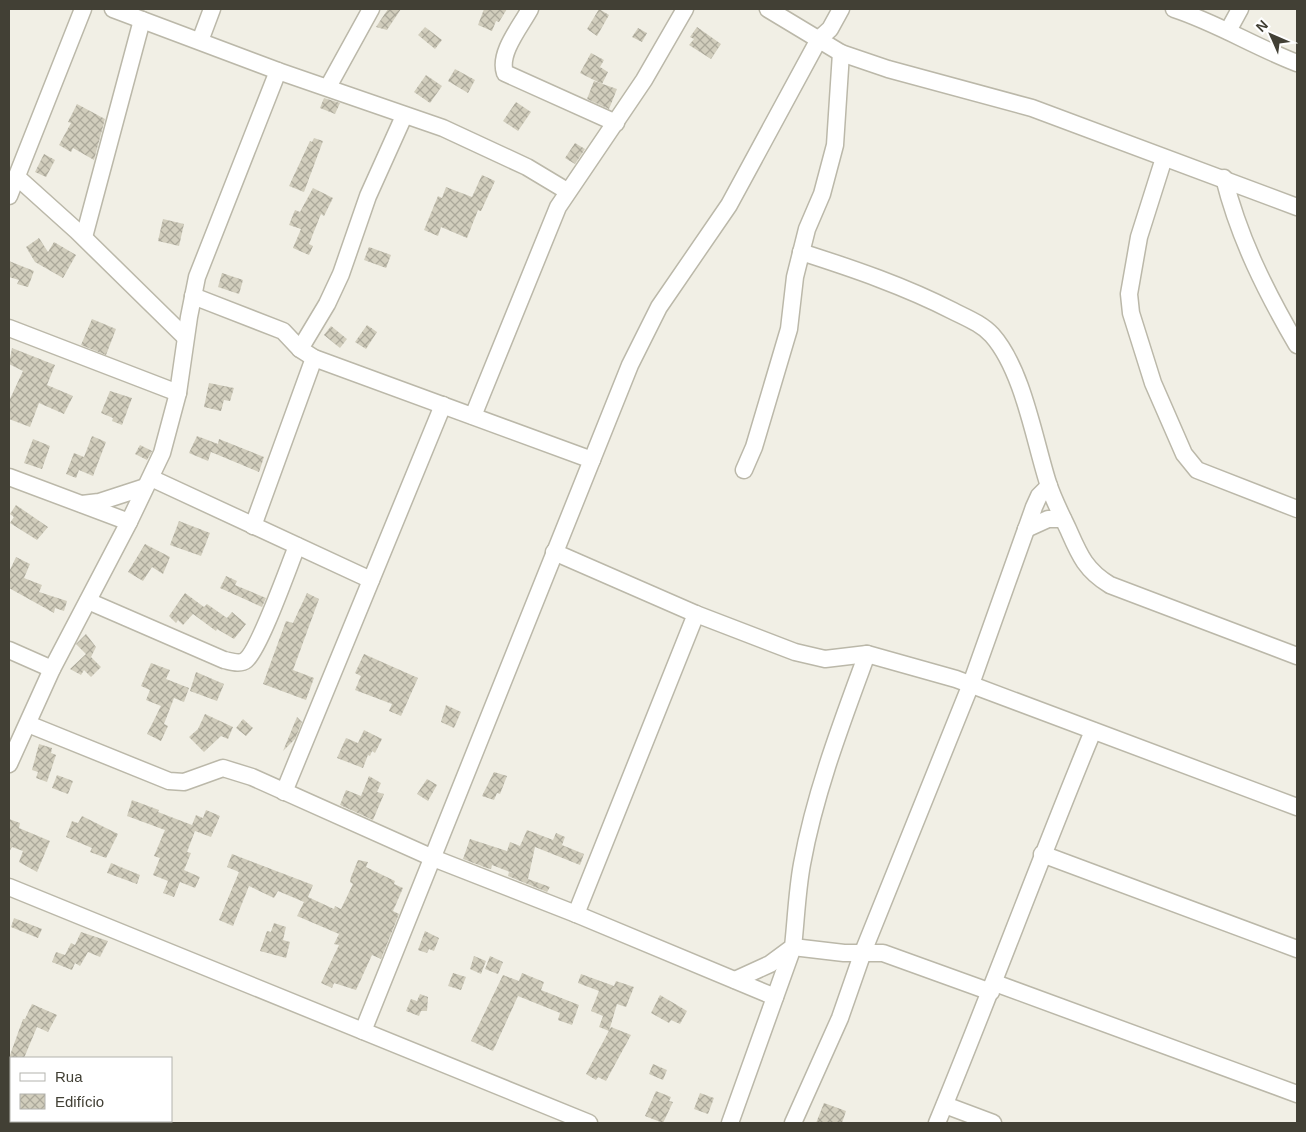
<svg xmlns="http://www.w3.org/2000/svg" width="1306" height="1132" font-family="Arial,sans-serif">
	<defs>
		<pattern id="building-cross-hatch" width="8" height="8" patternUnits="userSpaceOnUse" patternTransform="scale(1.25)"><rect width="8" height="8" fill="#d1cdbc"/><path d="M0 0l8 8M0 8l8-8" fill="none" stroke="#aba89a"/></pattern>
	</defs>
	<rect width="100%" height="100%" fill="#f1efe5"/>
	<g fill="url(#building-cross-hatch)">
		<polygon points="388,9 401,9 387,30 376,27"/>
		<polygon points="484,9 507,9 499,22 496,21 492,31 478,25"/>
		<polygon points="599,9 609,15 597,36 587,29"/>
		<polygon points="425,27 442,40 435,49 418,35"/>
		<polygon points="697,27 721,44 711,59 689,45 694,39 690,37"/>
		<polygon points="638,28 647,33 642,42 632,37"/>
		<polygon points="591,53 604,60 600,67 608,72 602,84 580,73"/>
		<polygon points="455,69 475,80 468,93 448,81"/>
		<polygon points="426,75 442,86 430,103 414,92"/>
		<polygon points="594,81 617,89 609,109 587,99"/>
		<polygon points="324,98 340,103 335,114 320,108"/>
		<polygon points="516,102 531,112 518,131 503,121"/>
		<polygon points="77,104 105,119 94,160 73,148 71,152 59,145 71,123 68,122"/>
		<polygon points="314,138 323,141 304,192 289,186 310,141 312,142"/>
		<polygon points="575,143 585,149 575,164 565,158"/>
		<polygon points="44,154 55,160 46,177 35,172"/>
		<polygon points="482,175 495,181 481,211 478,210 467,238 441,227 438,236 424,230 438,196 442,198 446,187 472,197"/>
		<polygon points="313,188 333,198 324,216 321,214 309,244 313,246 309,255 293,248 301,229 289,225 295,210 300,212"/>
		<polygon points="163,219 184,224 179,246 158,241"/>
		<polygon points="39,238 48,252 54,242 76,255 63,278 35,262 26,247"/>
		<polygon points="369,247 391,255 386,268 364,260"/>
		<polygon points="9,261 34,271 28,287 17,284 19,280 9,277"/>
		<polygon points="222,273 243,280 239,294 218,287"/>
		<polygon points="92,319 116,329 106,355 81,345"/>
		<polygon points="367,325 377,332 366,349 355,342"/>
		<polygon points="331,326 347,339 340,348 324,335"/>
		<polygon points="12,348 55,365 47,385 73,396 64,414 39,403 30,427 9,419 9,401 23,371 9,364"/>
		<polygon points="209,383 234,388 230,401 224,400 221,411 204,407"/>
		<polygon points="110,391 132,398 122,425 112,421 113,418 101,413"/>
		<polygon points="92,436 106,442 93,476 79,470 76,478 66,474 74,453 84,457"/>
		<polygon points="197,436 218,444 219,439 264,457 259,472 211,452 208,461 189,453"/>
		<polygon points="33,439 50,446 42,469 24,463"/>
		<polygon points="140,445 152,451 147,460 135,454"/>
		<polygon points="16,505 48,527 37,540 10,523 14,517 10,514"/>
		<polygon points="179,521 210,533 201,556 170,545"/>
		<polygon points="145,544 170,557 163,574 152,567 143,581 128,572"/>
		<polygon points="16,557 30,564 24,578 42,585 39,592 67,601 64,611 55,608 54,613 9,588 9,572"/>
		<polygon points="226,576 237,581 235,585 266,598 262,607 220,588"/>
		<polygon points="185,593 204,607 207,604 227,618 232,612 246,624 234,639 217,629 216,631 193,614 183,625 178,620 176,623 169,616"/>
		<polygon points="307,593 319,599 293,670 314,678 306,700 263,684 286,621 293,623"/>
		<polygon points="86,634 96,647 91,657 101,667 91,677 84,670 81,675 70,669 86,654 76,644"/>
		<polygon points="364,654 418,678 401,716 389,711 392,704 355,690 361,676 355,673"/>
		<polygon points="151,663 170,670 166,679 189,688 184,702 174,698 164,724 168,726 161,741 147,734 161,706 146,700 150,690 141,686"/>
		<polygon points="196,672 224,684 217,701 190,691"/>
		<polygon points="446,705 461,712 454,728 441,722"/>
		<polygon points="205,714 233,727 228,739 221,736 204,752 189,737 198,729"/>
		<polygon points="297,717 302,722 295,739 283,751"/>
		<polygon points="243,719 253,728 246,736 236,728"/>
		<polygon points="364,730 382,739 375,753 372,751 370,756 368,755 363,768 337,758 346,738 358,743"/>
		<polygon points="39,744 52,748 51,753 56,755 47,782 36,778 38,772 32,770"/>
		<polygon points="494,772 507,776 500,794 497,793 494,800 482,796"/>
		<polygon points="57,775 73,781 68,794 52,788"/>
		<polygon points="369,776 381,783 377,792 384,794 373,820 340,805 346,790 361,796"/>
		<polygon points="427,779 437,785 428,801 417,794"/>
		<polygon points="132,800 159,810 158,812 192,825 196,815 203,818 206,810 220,816 211,837 195,831 187,852 191,853 184,870 200,877 195,888 180,882 174,897 163,893 168,881 153,875 160,858 154,856 165,830 127,816"/>
		<polygon points="82,816 118,834 106,858 90,852 92,848 66,837 72,821 78,823"/>
		<polygon points="9,819 20,823 19,828 50,841 37,872 19,862 23,851 12,847 9,852"/>
		<polygon points="527,830 553,840 556,833 565,837 562,845 584,854 580,865 535,847 528,879 550,887 547,892 508,876 509,872 518,875 492,865 491,869 487,868 463,859 470,839 507,851 510,842 520,846"/>
		<polygon points="232,854 313,885 308,897 334,909 335,906 341,909 353,884 350,882 351,877 358,860 368,862 366,867 395,881 394,884 403,888 393,911 399,914 381,959 372,955 356,990 334,983 332,988 321,983 339,945 334,944 339,934 297,916 304,902 278,891 274,898 249,886 233,926 219,920 239,872 227,867"/>
		<polygon points="111,863 140,875 137,884 107,873"/>
		<polygon points="14,918 42,929 38,938 11,927"/>
		<polygon points="274,923 286,927 283,940 290,942 286,958 260,951 267,931 271,932"/>
		<polygon points="425,931 439,938 434,951 429,949 427,953 418,950"/>
		<polygon points="81,932 108,941 100,957 88,952 80,966 75,963 72,970 52,962 56,952 65,955 71,943 75,945"/>
		<polygon points="474,956 486,961 481,974 470,969"/>
		<polygon points="490,956 503,962 498,974 485,969"/>
		<polygon points="453,973 466,977 461,990 448,986"/>
		<polygon points="522,973 544,982 541,990 579,1005 572,1025 558,1020 560,1013 518,996 493,1051 471,1041 503,975 519,981"/>
		<polygon points="581,974 614,986 616,981 634,987 626,1007 617,1004 609,1031 599,1027 603,1016 591,1011 599,991 578,983"/>
		<polygon points="420,994 428,997 427,1011 421,1011 419,1016 406,1011 411,999 417,1001"/>
		<polygon points="660,995 687,1011 680,1024 671,1020 669,1023 651,1013"/>
		<polygon points="32,1004 57,1015 48,1032 37,1027 24,1058 9,1058 23,1019 25,1019"/>
		<polygon points="611,1027 631,1035 606,1081 598,1077 596,1080 586,1074"/>
		<polygon points="653,1064 667,1070 663,1080 649,1074"/>
		<polygon points="656,1091 671,1097 669,1101 673,1102 663,1123 645,1116"/>
		<polygon points="700,1093 714,1098 708,1114 694,1109"/>
		<polygon points="824,1103 846,1111 842,1123 816,1123"/>
	</g>
	<g fill="none" stroke-linecap="round" stroke-linejoin="round">
		<defs>
			<g id="minor">
				<polyline points="113,9 278,71 443,128 527,167 567,191"/>
				<path d="M530,9C521,26 498,53 505,73L616,123"/>
				<polyline points="768,9 841,53 888,69 1032,108 1297,207"/>
				<path d="M1174,9C1217,23 1255,47 1297,63"/>
				<polyline points="1228,31 1240,9"/>
				<polyline points="200,41 212,9"/>
				<polyline points="328,87 371,9"/>
				<polyline points="1164,158 1139,237 1129,294 1131,313 1153,383 1184,454 1197,470 1297,509"/>
				<polyline points="17,177 77,231 185,337"/>
				<path d="M1224,178C1239,238 1266,292 1297,345"/>
				<polyline points="9,196 83,9"/>
				<polyline points="84,237 142,20"/>
				<path d="M801,252C854,269 904,286 953,311C967,318 982,324 992,335C1023,370 1034,439 1048,483C1053,499 1061,514 1068,529C1079,554 1085,570 1110,585L1297,656"/>
				<polyline points="193,296 283,331 300,349 314,358 592,460"/>
				<polyline points="9,328 178,393"/>
				<polyline points="300,349 327,304 341,274 368,196 404,116"/>
				<polyline points="473,416 558,207 644,80 685,9"/>
				<polyline points="744,470 754,447 789,329 795,277 807,229 822,194 835,145 841,53"/>
				<polyline points="9,477 129,522"/>
				<polyline points="151,478 371,580"/>
				<polyline points="82,504 99,502 145,487"/>
				<polyline points="253,526 314,358"/>
				<polyline points="1026,529 1048,519 1063,519"/>
				<polyline points="554,552 696,614 795,652 825,659 867,654 956,679 1297,807"/>
				<path d="M88,601L224,660C230,661 240,665 246,660C260,648 288,568 297,546"/>
				<polyline points="9,650 52,669"/>
				<polyline points="28,724 169,781 184,782 223,768 252,777 433,858 576,914 775,997"/>
				<polyline points="9,764 52,669 129,522 162,453 178,393 189,317 197,277 278,71"/>
				<polyline points="284,792 443,405"/>
				<polyline points="1042,854 1297,949"/>
				<polyline points="9,887 589,1123"/>
				<polyline points="576,914 696,614"/>
				<path d="M735,980L770,964L793,947C796,920 797,891 802,864C815,792 842,722 867,654"/>
				<polyline points="995,983 1297,1094"/>
				<polyline points="363,1031 630,365 659,307 729,205 819,39 830,29 841,9"/>
				<polyline points="945,1105 993,1123"/>
				<polyline points="730,1123 793,947 844,953 883,953 991,992"/>
				<polyline points="793,1123 840,1018 863,952 971,684 1034,507 1039,496 1049,486"/>
				<path d="M937,1123C991,993 1039,861 1093,731"/>
			</g>
		</defs>
		<use href="#minor" stroke="#bbb8a9" stroke-width="19"/>
		<use href="#minor" stroke="#fff" stroke-width="16"/>
	</g>
	<rect width="1306" height="1132" fill="none" stroke="#424035" stroke-width="20"/>
	<rect x="10" y="1057" width="162" height="65" fill="#ffffff" stroke="#b3b3ae"/>
	<rect x="20" y="1073" width="25" height="8" fill="#ffffff" stroke="#b3b3ae"/>
	<text x="55" y="1082" font-size="15" fill="#424035">Rua</text>
	<rect x="20" y="1094" width="25" height="15" fill="url(#building-cross-hatch)" stroke="#b3b3ae"/>
	<text x="55" y="1107" font-size="15" fill="#424035">Edifício</text>
	<g transform="translate(1271 35) rotate(315)" stroke="#ffffff" stroke-width="4" paint-order="stroke">
	<path d="M0-4L9 19L0 12L-9 19Z" fill="#424035"/>
	<text y="-8" font-size="14" font-weight="bold" text-anchor="middle" fill="#424035">N</text>
	</g>
</svg>
